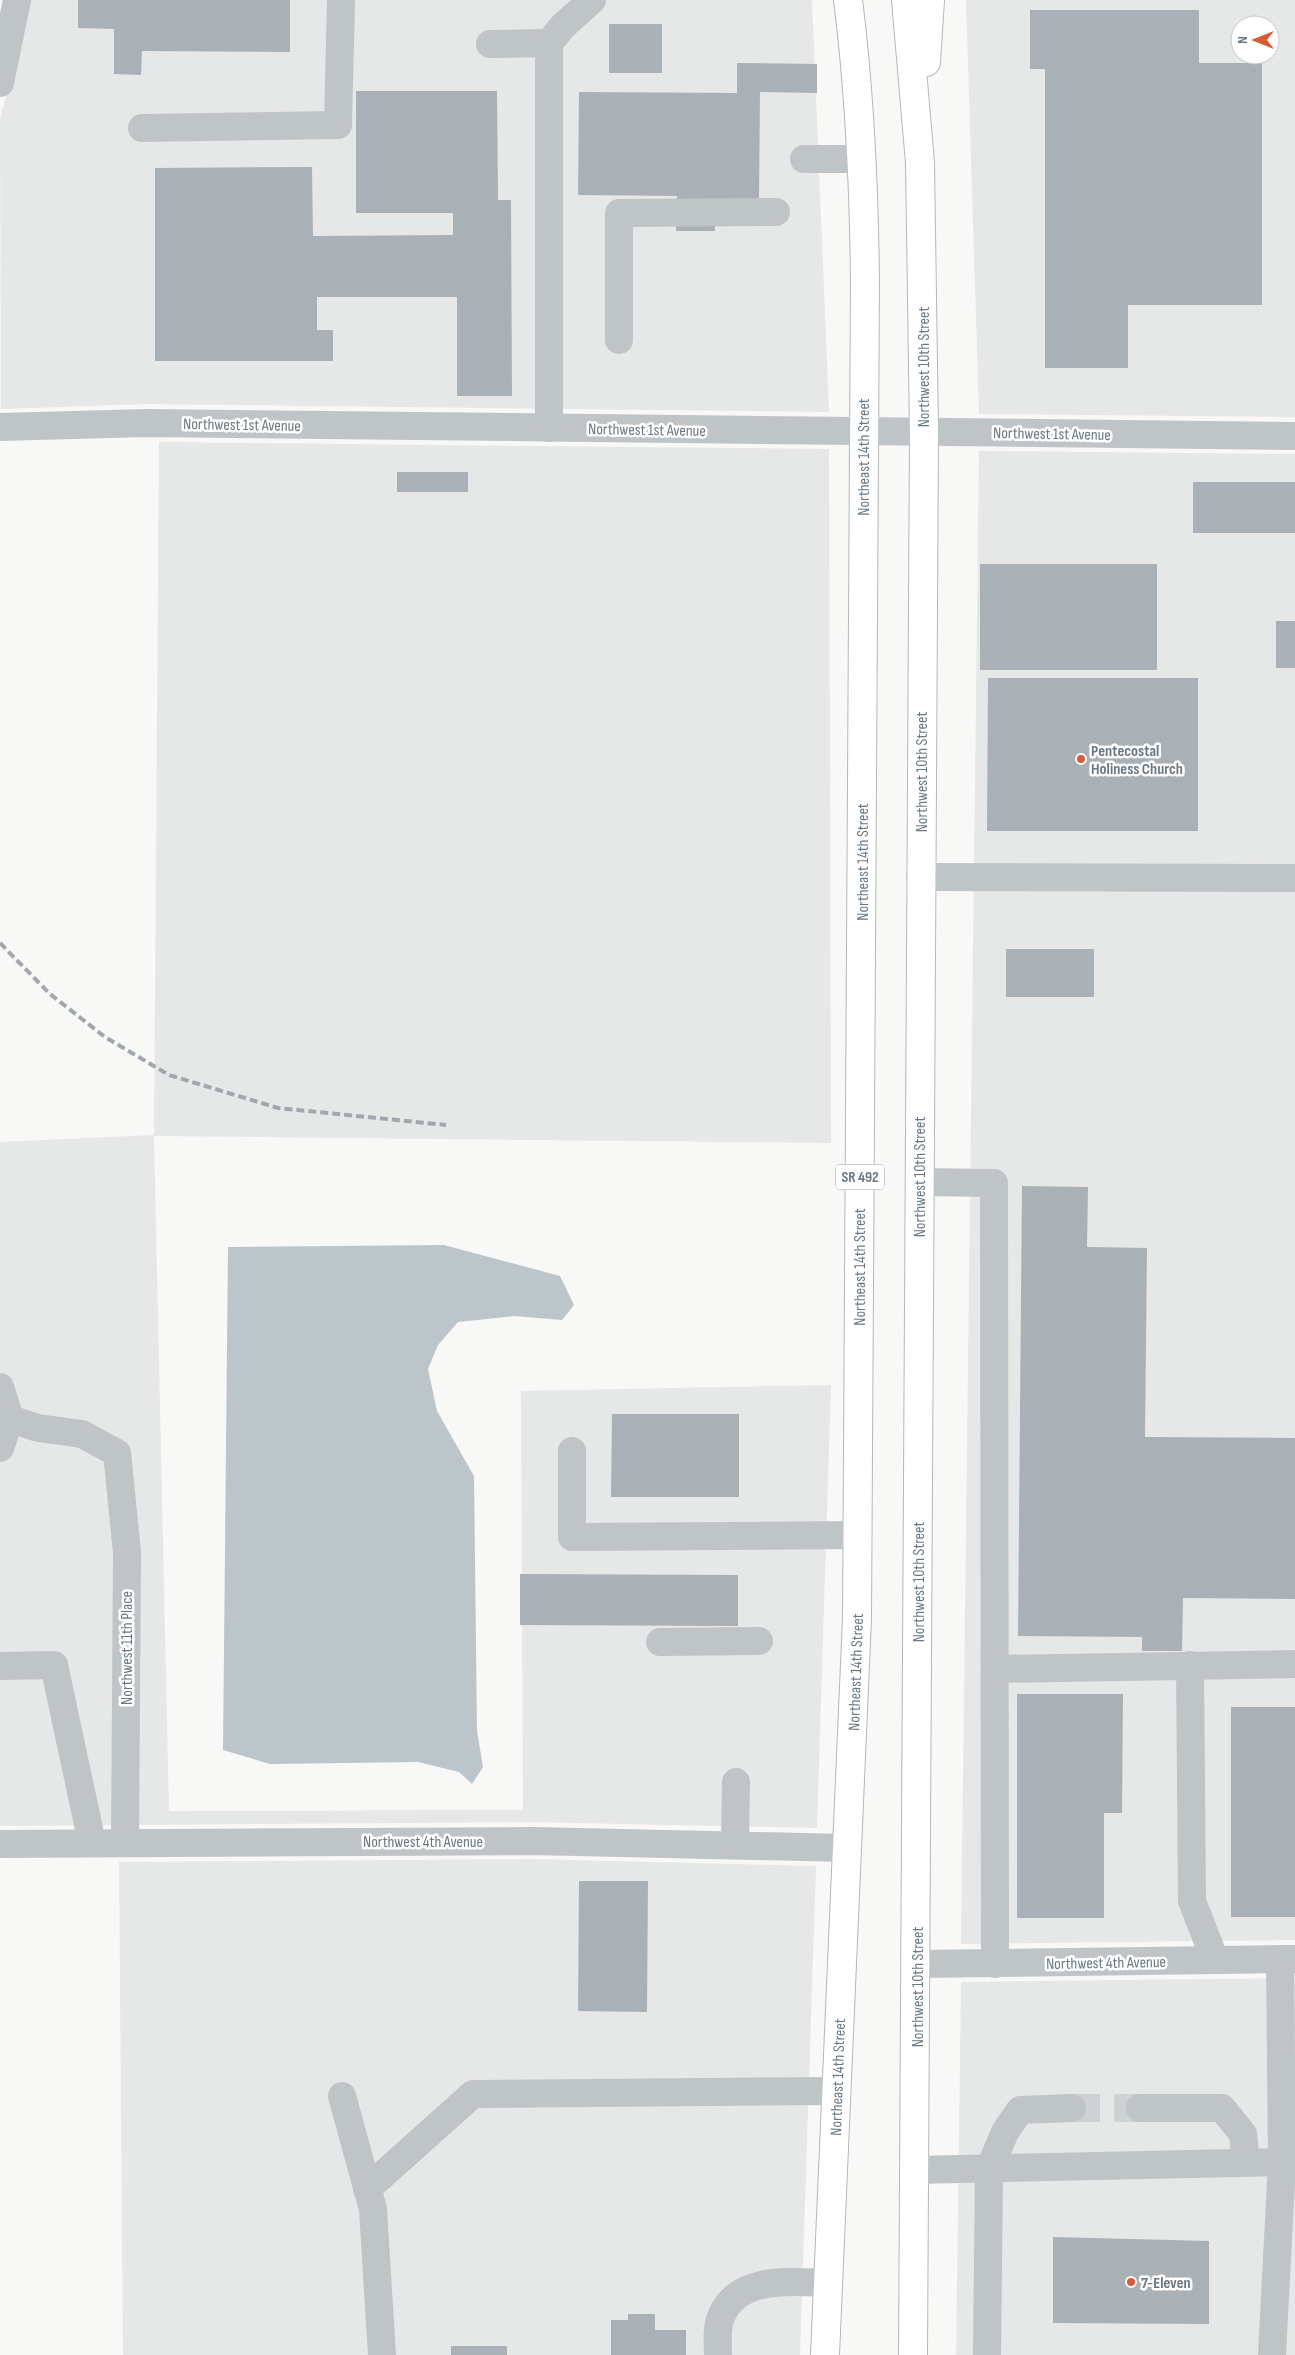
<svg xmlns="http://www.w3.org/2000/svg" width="1295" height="2355" font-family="'Sofia Sans Condensed',sans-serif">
	<rect width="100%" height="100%" fill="#f8f8f6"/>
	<g fill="#e6e7e7" fill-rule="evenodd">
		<polygon points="30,0 812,0 829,412 147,404 1,409 0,119"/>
		<path d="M966,0H1295V417L979,414ZM1240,25H1270V55H1240Z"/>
		<polygon points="159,442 829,449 831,1143 154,1136 169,1811 523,1810 521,1391 831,1385 817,1828 532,1822 0,1826 0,1142 154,1135"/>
		<polygon points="979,451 1295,454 1295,1940 961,1944"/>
		<polygon points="532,1859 816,1866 800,2355 123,2355 119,1862"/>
		<polygon points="1295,1978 1295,2355 956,2355 961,1982"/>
	</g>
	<polygon fill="#bbc5ca" points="444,1245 560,1276 574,1305 562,1320 514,1316 458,1322 438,1345 428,1369 437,1411 474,1476 477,1731 483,1767 472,1784 459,1772 418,1762 270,1764 223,1750 228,1247"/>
	<g fill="#a9b1b6">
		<polygon points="78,0 290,0 290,52 142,51 141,75 114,74 114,29 78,28"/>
		<polygon points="1030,10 1199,10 1199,63 1262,63 1262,305 1128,305 1128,368 1045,368 1045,69 1030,69"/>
		<rect x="609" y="24" width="53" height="49"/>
		<polygon points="737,63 817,64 817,93 760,92 759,199 715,213 715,231 676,231 677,196 578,195 579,92 737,93"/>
		<polygon points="356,91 497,91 498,200 511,200 512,396 457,396 457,297 317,297 317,330 333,330 333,361 155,361 155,168 312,167 313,236 453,235 453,213 356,213"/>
		<rect x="397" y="472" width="71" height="20"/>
		<rect x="1193" y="482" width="102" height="51"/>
		<rect x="980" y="564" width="177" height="106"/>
		<rect x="1276" y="621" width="19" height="47"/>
		<polygon points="988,678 1198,678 1198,831 987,831"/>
		<rect x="1006" y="949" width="88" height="48"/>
		<polygon points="1022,1186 1088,1187 1087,1247 1147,1248 1145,1437 1295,1438 1295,1599 1183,1598 1182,1651 1142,1651 1142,1637 1018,1636"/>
		<polygon points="612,1414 739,1414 739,1497 611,1497"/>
		<polygon points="520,1574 738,1575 738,1626 520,1625"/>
		<polygon points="1017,1694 1123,1694 1122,1813 1104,1813 1104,1918 1017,1918"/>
		<rect x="1231" y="1707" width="64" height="210"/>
		<polygon points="579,1881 648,1881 647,2012 578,2011"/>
		<polygon points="1053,2237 1209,2241 1209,2324 1053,2323"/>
		<polygon points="628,2314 655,2314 655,2330 686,2330 686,2355 611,2355 611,2320 628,2320"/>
		<rect x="451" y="2346" width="56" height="9"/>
	</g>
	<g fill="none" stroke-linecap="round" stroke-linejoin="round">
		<polyline stroke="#cdd2d4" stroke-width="28" stroke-dasharray="28 14" stroke-linecap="butt" points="1072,2108 1140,2108"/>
		<defs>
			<g id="major">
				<polyline points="906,0 920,163 924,432 913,2355"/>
				<polyline points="926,62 930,0"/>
				<path d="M825,2355L857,1618L865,282C864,187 860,94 848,0"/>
			</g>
		</defs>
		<use href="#major" stroke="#b3b8bc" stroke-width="30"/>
		<g stroke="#bfc4c7" stroke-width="28">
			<polyline points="490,44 549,43"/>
			<polyline points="0,83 17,0"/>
			<polyline points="142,128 338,125 341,0"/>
			<polyline points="804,159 862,159"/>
			<polyline points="619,340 619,213 776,212"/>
			<polyline points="0,427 147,423 1295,436"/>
			<polyline points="549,428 549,43 563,26 592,0"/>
			<polyline points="920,877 1295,878"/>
			<polyline points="919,1182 994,1183 995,1964"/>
			<polyline points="0,1387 10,1419 0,1448"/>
			<polyline points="10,1419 38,1428 82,1434 117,1453 127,1552 125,1843"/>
			<polyline points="572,1451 572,1537 858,1535"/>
			<polyline points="660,1642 759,1641"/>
			<polyline points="1190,1665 1192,1901 1215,1960"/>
			<polyline points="0,1666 54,1665 92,1843"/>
			<polyline points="995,1669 1295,1664"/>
			<polyline points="0,1844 533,1841 846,1848"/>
			<polyline points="735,1845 736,1782"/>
			<polyline points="917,1964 1295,1959"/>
			<polyline points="342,2096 373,2209 382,2355"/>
			<polyline points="1140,2108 1222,2108 1243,2134 1246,2163"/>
			<polyline points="915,2170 1282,2162"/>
			<polyline points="367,2189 473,2094 837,2091"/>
			<path d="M718,2355C718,2343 716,2328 721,2317C737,2275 792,2282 827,2283"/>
			<polyline points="987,2355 989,2170 1005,2132 1020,2110 1072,2108"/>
			<polyline points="1272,2355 1282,2162 1280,1959"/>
		</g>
		<use href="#major" stroke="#fff" stroke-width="28"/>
		<polyline stroke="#a1a8ad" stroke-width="4" stroke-dasharray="8 4" stroke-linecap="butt" points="0,943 50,994 105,1037 169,1075 278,1108 446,1125"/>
	</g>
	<g fill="#d75c37" stroke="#fff" stroke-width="2">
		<circle cx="1081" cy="759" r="5"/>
		<circle cx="1131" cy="2282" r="5"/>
	</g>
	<g text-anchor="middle" stroke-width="5" stroke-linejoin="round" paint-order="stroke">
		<rect fill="#fff" stroke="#96a0aa" stroke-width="1" x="836" y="1164.5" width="48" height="25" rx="4"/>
		<g font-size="15" font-weight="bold" fill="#697885">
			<text x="860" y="1182">SR 492</text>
		</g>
		<g font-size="16" fill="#697885" stroke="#fff">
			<text transform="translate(923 367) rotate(-90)" y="6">Northwest 10th Street</text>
			<text transform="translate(242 424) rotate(1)" y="6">Northwest 1st Avenue</text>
			<text transform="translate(647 429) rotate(1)" y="6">Northwest 1st Avenue</text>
			<text transform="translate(1052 433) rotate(1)" y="6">Northwest 1st Avenue</text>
			<text transform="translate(863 457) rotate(-90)" y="6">Northeast 14th Street</text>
			<text transform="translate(921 772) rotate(-90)" y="6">Northwest 10th Street</text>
			<text transform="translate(862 862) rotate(-90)" y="6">Northeast 14th Street</text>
			<text transform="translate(919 1177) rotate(-90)" y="6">Northwest 10th Street</text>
			<text transform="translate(859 1267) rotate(-90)" y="6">Northeast 14th Street</text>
			<text transform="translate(918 1582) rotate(-90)" y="6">Northwest 10th Street</text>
			<text transform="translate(126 1648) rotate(-90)" y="6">Northwest 11th Place</text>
			<text transform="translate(855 1672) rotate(-88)" y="6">Northeast 14th Street</text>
			<text x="423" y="1847">Northwest 4th Avenue</text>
			<text transform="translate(1106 1962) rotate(-1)" y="6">Northwest 4th Avenue</text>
			<text transform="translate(917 1987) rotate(-90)" y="6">Northwest 10th Street</text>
			<text transform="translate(837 2077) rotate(-88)" y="6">Northeast 14th Street</text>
		</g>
		<g font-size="16" font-weight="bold" fill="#697885" stroke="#fff" text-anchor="start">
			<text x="1091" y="756">Pentecostal<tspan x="1091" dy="18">Holiness Church</tspan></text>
			<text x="1141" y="2288">7-Eleven</text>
		</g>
	</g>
	<g transform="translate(1255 40) rotate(270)"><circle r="24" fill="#ffffff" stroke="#c3c9ce"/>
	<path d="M0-4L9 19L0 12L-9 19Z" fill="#d75c37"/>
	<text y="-8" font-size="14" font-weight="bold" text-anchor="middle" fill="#697885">N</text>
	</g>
</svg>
